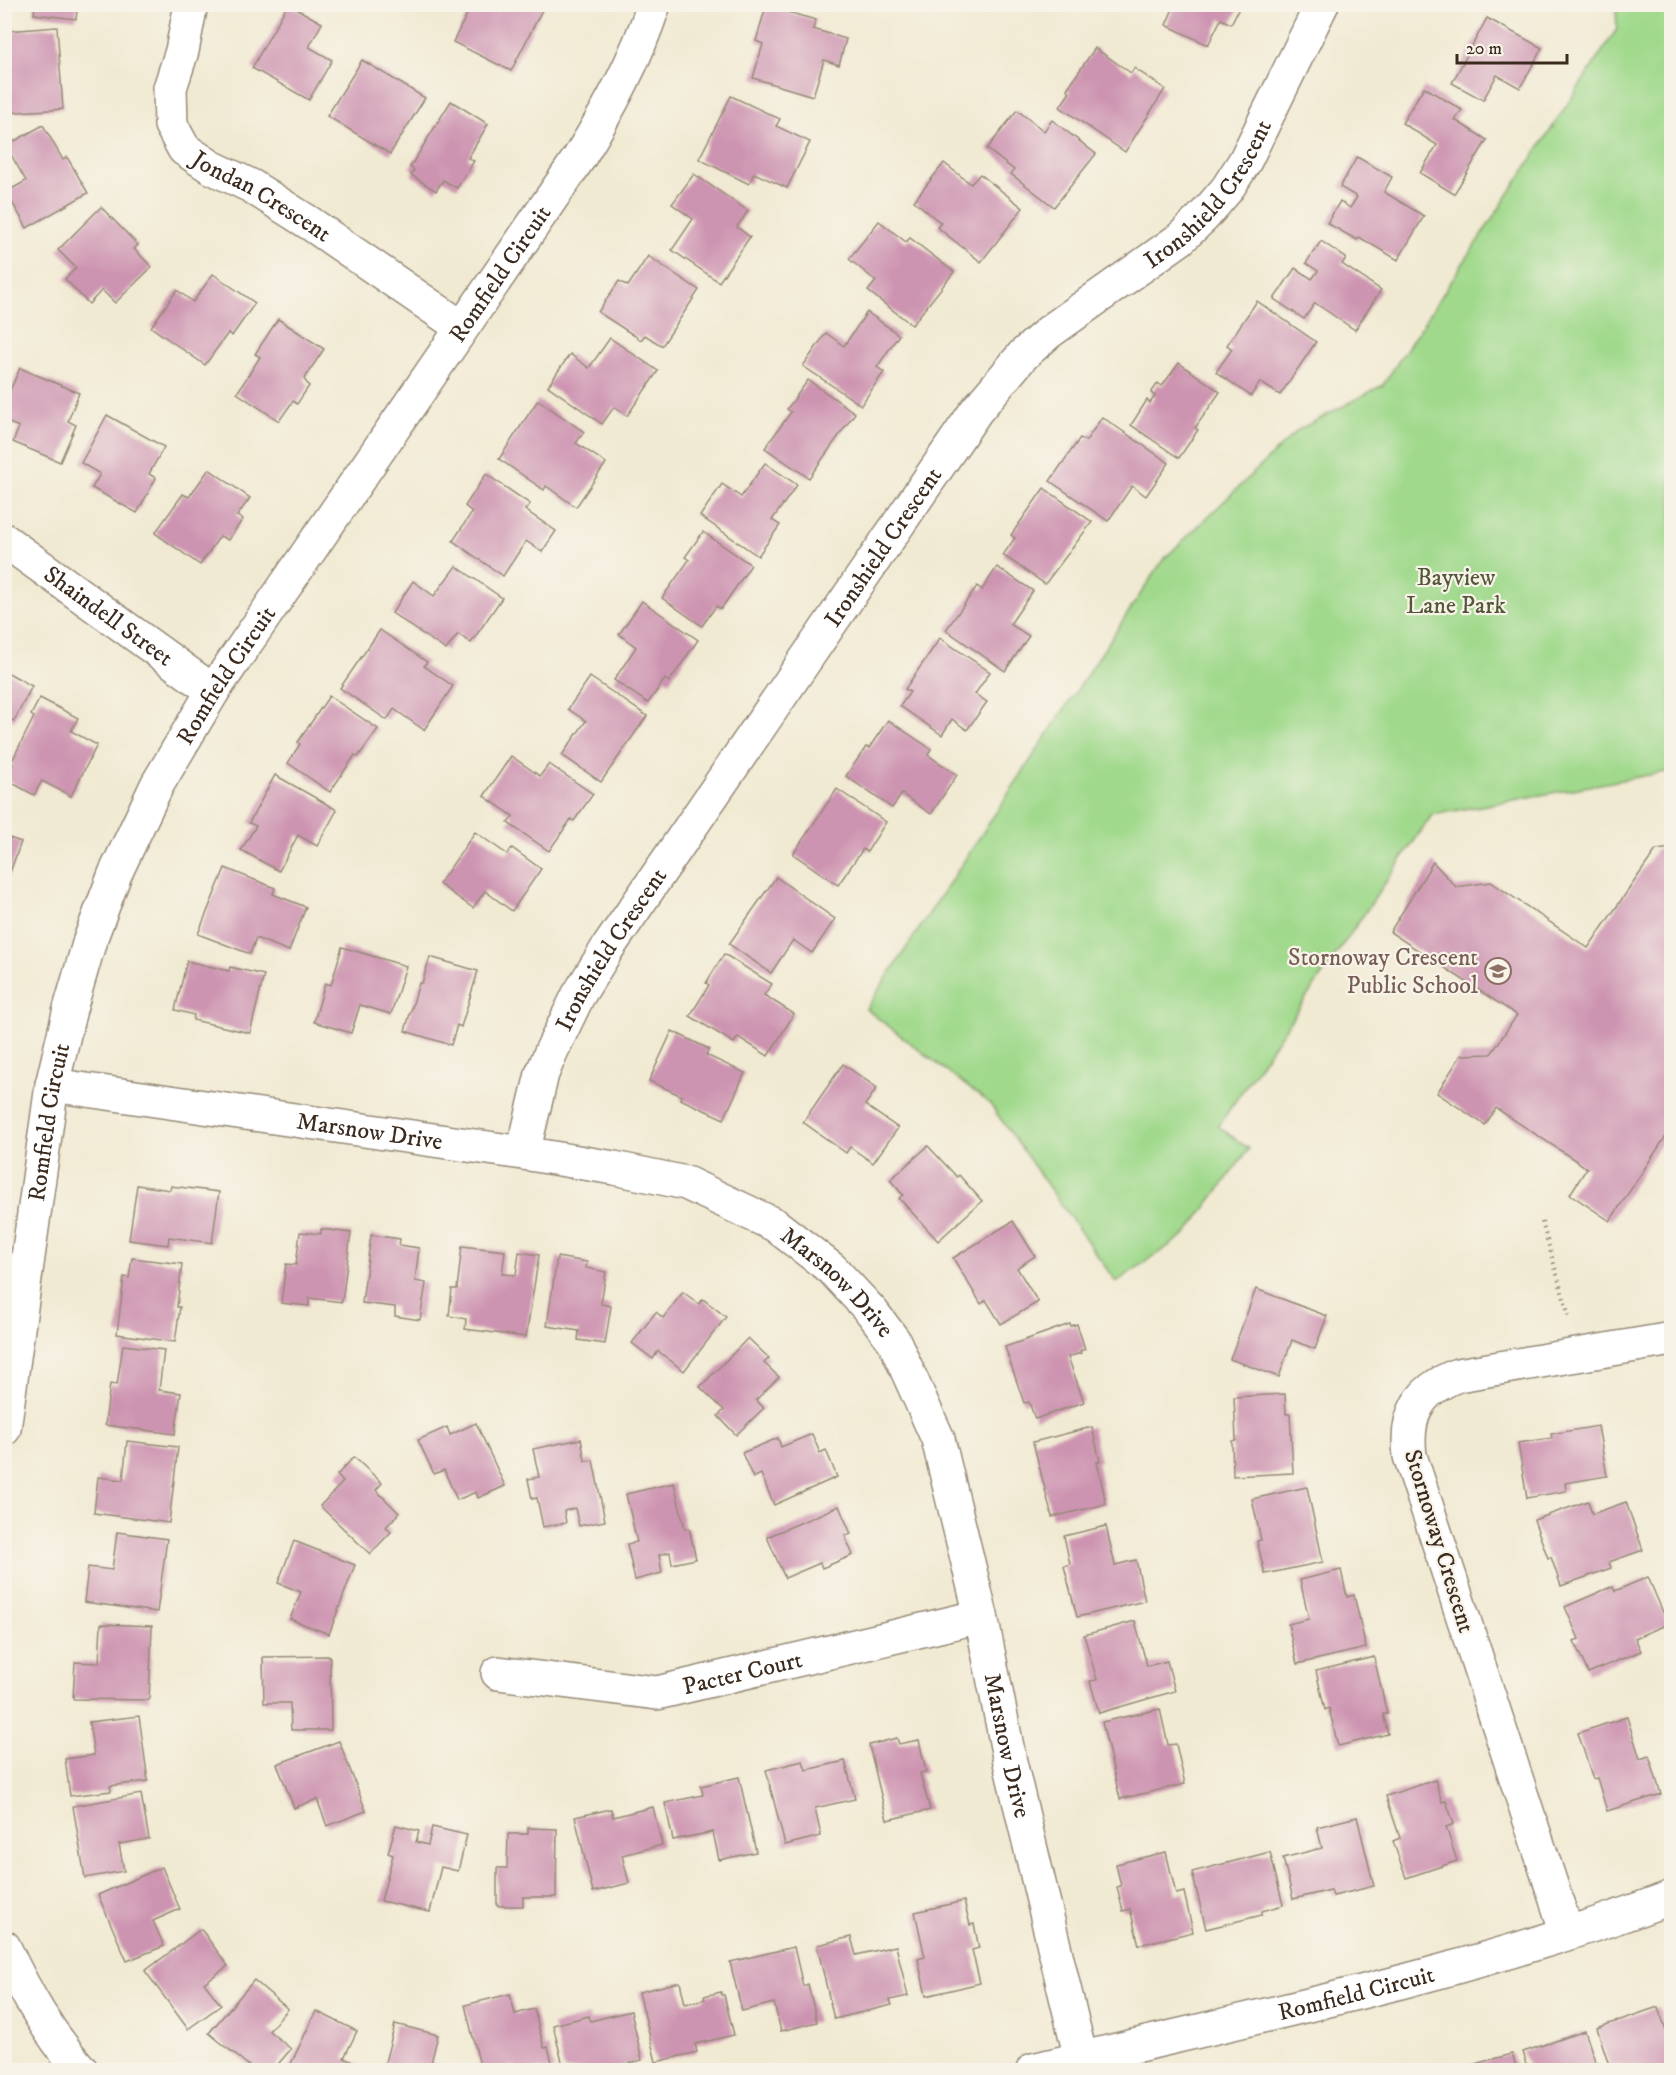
<svg xmlns="http://www.w3.org/2000/svg" width="1676" height="2075" font-family="'IM FELL DW Pica',serif">
	<rect width="100%" height="100%" fill="#f7f3e8"/>
	<filter id="ink" filterUnits="userSpaceOnUse"><feTurbulence type="fractalNoise" baseFrequency=".0167" numOctaves="2"/><feDisplacementMap in="SourceGraphic" scale="12" xChannelSelector="R" yChannelSelector="G"/><feConvolveMatrix kernelMatrix="1 2 1 2 8 2 1 2 1" color-interpolation-filters="sRGB"/></filter>
	<filter id="wash" filterUnits="userSpaceOnUse"><feTurbulence type="fractalNoise" baseFrequency=".008" numOctaves="4" result="noise"/><feDisplacementMap in="SourceGraphic" scale="24" xChannelSelector="R" yChannelSelector="G"/><feGaussianBlur stdDeviation="1.35" result="paint"/><feColorMatrix in="noise" values="0 0 0 0 0 0 0 0 0 0 0 0 0 0 0 0 0 1.4 0 .05"/><feComposite in="paint" operator="in"/></filter>
	<g filter="url(#wash)">
		<rect width="100%" height="100%" fill="#f1ead3"/>
		<polygon fill="#a0d98c" stroke="#6e8255" stroke-width="1.5" points="1616,5 1671,5 1671,771 1432,815 1218,1126 1249,1149 1186,1234 1116,1282 990,1104 866,1009 1163,560 1298,430 1383,385 1617,29"/>
		<g id="blocks">
			<g fill="#cd94b1">
				<polygon points="35,4 78,4 76,19 34,14"/>
				<polygon points="288,4 322,23 309,47 332,60 309,100 252,68"/>
				<polygon points="472,4 481,4 497,12 501,5 541,5 544,6 511,71 453,42"/>
				<polygon points="1175,4 1241,4 1231,24 1221,19 1208,45 1166,25"/>
				<polygon points="766,6 816,20 813,29 846,39 839,65 824,60 813,96 753,78 763,44 756,41"/>
				<polygon points="1487,18 1542,48 1520,88 1497,75 1483,100 1452,83"/>
				<polygon points="57,27 63,109 4,113 4,73 11,72 7,31"/>
				<polygon points="1095,48 1131,73 1134,68 1165,89 1125,152 1060,107 1070,92 1067,89"/>
				<polygon points="362,60 425,98 390,154 327,116"/>
				<polygon points="1424,87 1462,110 1455,120 1487,140 1454,194 1420,173 1437,145 1402,123"/>
				<polygon points="731,96 780,119 776,126 810,142 787,188 754,173 749,184 699,159"/>
				<polygon points="451,101 488,124 468,158 474,161 457,188 443,180 436,191 411,175 414,170 410,167"/>
				<polygon points="1017,110 1044,131 1052,120 1096,154 1054,207 1011,174 1014,170 987,149"/>
				<polygon points="43,125 63,160 67,157 88,193 27,228 6,192 26,181 6,146"/>
				<polygon points="1357,157 1392,177 1384,192 1424,216 1398,260 1359,237 1357,240 1327,223 1340,201 1350,208 1357,197 1340,187"/>
				<polygon points="944,163 971,184 980,174 1023,208 981,262 937,227 941,223 914,201"/>
				<polygon points="694,174 748,211 737,227 750,237 719,282 672,250 693,219 672,204"/>
				<polygon points="101,207 138,245 134,249 152,267 115,303 102,290 89,304 65,279 76,268 58,250"/>
				<polygon points="879,221 906,242 910,238 954,272 912,325 868,291 876,281 849,259"/>
				<polygon points="1321,241 1346,258 1342,264 1381,290 1355,330 1315,303 1304,319 1274,299 1295,268 1312,279 1318,271 1306,263"/>
				<polygon points="648,256 699,290 662,346 645,335 641,340 598,312 619,281 628,286"/>
				<polygon points="213,274 255,303 232,336 228,333 205,365 151,327 177,290 193,302"/>
				<polygon points="1257,301 1316,342 1280,395 1260,382 1251,396 1216,372 1232,349 1227,345"/>
				<polygon points="867,312 899,335 877,367 884,372 861,405 803,366 826,333 844,346"/>
				<polygon points="278,319 324,349 304,379 309,386 297,404 293,401 279,421 237,393 260,357 255,354"/>
				<polygon points="610,338 658,371 627,416 614,407 602,424 548,386 570,354 589,368"/>
				<polygon points="1179,363 1220,392 1195,428 1198,430 1179,458 1131,425 1147,400 1150,403 1155,396 1151,393 1158,383 1162,386"/>
				<polygon points="20,368 79,393 68,421 76,425 60,462 13,442 19,427 4,421 4,404"/>
				<polygon points="808,380 855,413 809,478 765,448 791,412 787,409"/>
				<polygon points="538,400 584,432 576,443 606,463 576,507 546,486 544,490 499,459"/>
				<polygon points="107,415 164,447 149,474 156,478 137,513 92,488 100,474 81,463"/>
				<polygon points="1102,417 1169,463 1146,496 1132,486 1108,521 1050,481 1080,438 1086,441"/>
				<polygon points="765,463 797,485 772,520 780,525 758,556 700,516 722,484 741,497"/>
				<polygon points="209,469 250,498 237,516 243,519 228,540 220,536 200,565 155,533 183,494 189,497"/>
				<polygon points="486,474 530,504 525,510 556,531 542,552 526,541 503,576 453,541 472,512 465,506"/>
				<polygon points="1044,488 1092,522 1045,584 1003,555 1015,538 1011,535"/>
				<polygon points="703,532 751,565 721,609 716,606 702,626 662,598 689,560 685,557"/>
				<polygon points="456,566 502,598 471,643 458,634 446,650 392,613 413,581 434,596"/>
				<polygon points="997,567 1033,591 1010,624 1029,636 1005,671 946,630 977,586 982,590"/>
				<polygon points="642,601 698,640 669,682 665,679 648,703 614,680 636,647 619,634"/>
				<polygon points="380,630 427,662 424,666 453,686 424,730 394,709 387,720 340,688"/>
				<polygon points="940,638 990,672 975,694 987,702 967,730 952,719 942,735 900,706 910,692 905,689"/>
				<polygon points="5,671 32,686 14,721 5,716"/>
				<polygon points="590,677 647,716 601,782 562,755 586,721 568,709"/>
				<polygon points="329,696 378,729 358,757 355,755 330,792 288,763 300,744 298,742"/>
				<polygon points="40,698 78,718 71,731 97,745 71,796 42,781 34,795 5,779 13,764 11,763 34,717 31,715"/>
				<polygon points="888,720 931,749 928,755 957,775 931,814 902,794 892,808 846,776 866,747 869,748"/>
				<polygon points="511,756 540,776 549,764 593,794 574,821 571,819 549,851 508,823 513,816 484,796"/>
				<polygon points="275,775 337,810 317,846 298,835 279,871 241,850 256,826 249,823"/>
				<polygon points="837,789 886,822 867,852 863,849 838,885 793,854"/>
				<polygon points="475,832 507,854 512,848 541,869 512,911 485,891 473,908 439,884"/>
				<polygon points="4,836 21,842 5,886 4,886"/>
				<polygon points="1672,848 1672,1023 1669,1027 1672,1028 1672,1127 1610,1221 1570,1194 1587,1168 1496,1108 1485,1125 1437,1093 1461,1055 1491,1054 1517,1015 1390,932 1433,862 1456,887 1491,882 1588,948 1656,850"/>
				<polygon points="225,868 275,888 273,894 306,907 289,951 256,938 250,954 198,934"/>
				<polygon points="776,877 835,919 812,953 793,940 771,973 729,944"/>
				<polygon points="342,947 406,966 391,1014 360,1005 351,1033 314,1022 325,983 331,985"/>
				<polygon points="724,954 772,984 764,995 794,1014 768,1056 738,1037 734,1043 690,1016 709,985 706,983"/>
				<polygon points="430,957 478,971 461,1027 457,1025 451,1045 405,1031 419,983 422,983"/>
				<polygon points="187,961 229,971 230,967 264,975 250,1033 193,1020 194,1015 175,1010"/>
				<polygon points="672,1031 709,1049 706,1055 745,1073 724,1119 680,1099 682,1096 649,1081"/>
				<polygon points="843,1064 877,1088 865,1105 898,1128 873,1163 850,1147 846,1153 803,1122"/>
				<polygon points="928,1146 957,1177 959,1175 982,1201 938,1241 899,1198 903,1195 890,1180"/>
				<polygon points="137,1185 170,1190 171,1186 219,1192 212,1243 169,1237 168,1245 129,1240"/>
				<polygon points="1013,1221 1035,1256 1017,1268 1038,1302 1001,1324 986,1300 981,1304 953,1258"/>
				<polygon points="321,1229 351,1233 342,1302 309,1298 309,1306 281,1303 286,1264 296,1265 300,1232 321,1234"/>
				<polygon points="371,1235 400,1239 399,1245 419,1248 415,1281 426,1283 420,1320 395,1316 395,1307 362,1303"/>
				<polygon points="462,1246 505,1251 502,1274 516,1275 519,1252 539,1255 526,1337 465,1329 466,1319 449,1316 452,1289 457,1289"/>
				<polygon points="557,1257 587,1262 586,1268 606,1272 601,1304 611,1306 605,1344 578,1340 579,1331 547,1326"/>
				<polygon points="132,1258 182,1264 177,1307 180,1307 175,1342 117,1334 124,1277 129,1278"/>
				<polygon points="1256,1289 1327,1316 1315,1349 1292,1340 1279,1377 1230,1359"/>
				<polygon points="683,1292 699,1304 703,1299 726,1317 684,1371 658,1351 653,1359 632,1343 656,1312 663,1318"/>
				<polygon points="1070,1324 1071,1326 1077,1324 1085,1349 1080,1351 1081,1353 1068,1357 1084,1402 1035,1419 1029,1402 1024,1403 1005,1347"/>
				<polygon points="748,1338 769,1358 764,1363 779,1377 756,1400 764,1408 736,1435 718,1416 724,1410 700,1387"/>
				<polygon points="123,1345 164,1350 159,1390 181,1393 175,1434 105,1425 110,1384 117,1385"/>
				<polygon points="1285,1394 1286,1414 1290,1414 1293,1473 1233,1476 1232,1441 1236,1440 1234,1397"/>
				<polygon points="476,1423 505,1486 478,1498 476,1492 457,1500 444,1470 434,1474 418,1440 447,1427 450,1435"/>
				<polygon points="1598,1426 1607,1476 1565,1483 1566,1491 1527,1498 1518,1443 1552,1438 1551,1434"/>
				<polygon points="1092,1427 1100,1461 1097,1462 1106,1504 1052,1517 1033,1442"/>
				<polygon points="812,1434 820,1453 826,1450 837,1477 774,1505 761,1474 753,1478 742,1453 778,1438 781,1447"/>
				<polygon points="581,1439 585,1461 593,1460 605,1521 579,1526 575,1508 564,1511 566,1523 543,1527 537,1498 532,1499 528,1479 539,1477 533,1449"/>
				<polygon points="127,1441 178,1447 169,1523 94,1513 98,1477 123,1480"/>
				<polygon points="354,1457 382,1483 376,1490 399,1513 386,1527 391,1532 370,1554 320,1506 343,1482 337,1475"/>
				<polygon points="674,1483 685,1529 689,1528 696,1559 672,1564 670,1552 659,1555 662,1573 635,1580 627,1544 637,1542 626,1494"/>
				<polygon points="1307,1487 1323,1562 1265,1574 1257,1541 1261,1540 1252,1499"/>
				<polygon points="1588,1501 1592,1514 1626,1502 1643,1550 1609,1562 1611,1568 1561,1586 1551,1557 1548,1558 1534,1520"/>
				<polygon points="839,1506 851,1534 845,1536 853,1555 822,1568 820,1563 785,1578 767,1537"/>
				<polygon points="1106,1526 1115,1565 1136,1560 1145,1601 1077,1617 1064,1566 1070,1564 1064,1536"/>
				<polygon points="117,1532 167,1539 157,1612 84,1602 88,1567 112,1570"/>
				<polygon points="294,1541 355,1565 329,1634 290,1619 301,1592 278,1583"/>
				<polygon points="1341,1570 1347,1597 1354,1595 1366,1648 1297,1664 1288,1624 1309,1619 1300,1580"/>
				<polygon points="1648,1577 1668,1624 1635,1638 1641,1651 1588,1673 1574,1641 1579,1639 1565,1607 1613,1586 1615,1591"/>
				<polygon points="1135,1621 1147,1666 1167,1661 1175,1691 1099,1713 1090,1681 1097,1680 1084,1635"/>
				<polygon points="101,1624 152,1626 149,1700 73,1699 75,1662 99,1663"/>
				<polygon points="330,1656 331,1730 291,1730 290,1703 264,1703 263,1657"/>
				<polygon points="1374,1657 1387,1714 1383,1714 1388,1734 1338,1746 1329,1708 1325,1710 1316,1671"/>
				<polygon points="1160,1709 1168,1745 1176,1744 1185,1784 1120,1799 1102,1722"/>
				<polygon points="139,1716 148,1781 110,1786 111,1791 70,1796 65,1759 94,1755 89,1722"/>
				<polygon points="1627,1717 1640,1759 1649,1756 1661,1794 1607,1811 1597,1778 1593,1779 1578,1733"/>
				<polygon points="897,1738 899,1744 919,1740 926,1772 920,1773 930,1810 887,1820 869,1745"/>
				<polygon points="339,1741 366,1811 327,1826 317,1799 294,1808 277,1764"/>
				<polygon points="803,1761 806,1770 845,1761 855,1799 815,1808 821,1836 785,1845 766,1770"/>
				<polygon points="739,1777 756,1852 719,1860 713,1832 673,1840 665,1803 703,1795 701,1786"/>
				<polygon points="1435,1780 1442,1802 1446,1801 1454,1824 1446,1827 1457,1861 1406,1878 1393,1841 1400,1838 1386,1796"/>
				<polygon points="141,1794 149,1839 119,1844 124,1871 85,1878 73,1806"/>
				<polygon points="653,1807 662,1845 622,1855 629,1883 593,1892 575,1817 611,1809 613,1817"/>
				<polygon points="1357,1817 1374,1886 1333,1896 1331,1890 1293,1899 1283,1858 1322,1848 1317,1827"/>
				<polygon points="396,1825 419,1831 416,1842 428,1845 432,1827 467,1835 458,1871 441,1867 430,1912 381,1901 393,1855 388,1853"/>
				<polygon points="528,1828 557,1829 556,1897 523,1897 523,1906 497,1906 497,1868 507,1868 508,1834 528,1834"/>
				<polygon points="1166,1852 1176,1894 1184,1892 1193,1932 1139,1945 1130,1909 1123,1911 1117,1887 1121,1886 1116,1864"/>
				<polygon points="1270,1852 1283,1905 1262,1911 1262,1915 1206,1929 1192,1872"/>
				<polygon points="162,1867 180,1909 153,1921 164,1946 127,1961 98,1895"/>
				<polygon points="964,1901 970,1925 974,1924 979,1948 972,1950 980,1983 926,1996 918,1959 925,1957 915,1912"/>
				<polygon points="201,1929 228,1966 204,1983 221,2005 188,2029 145,1971"/>
				<polygon points="851,1937 856,1955 896,1946 908,1996 890,2000 892,2005 834,2019 817,1945"/>
				<polygon points="794,1947 803,1986 808,1984 817,2022 781,2031 774,2003 742,2011 730,1962"/>
				<polygon points="254,1980 288,2009 269,2031 291,2049 273,2070 254,2070 209,2033"/>
				<polygon points="680,1982 685,2004 705,1999 704,1996 721,1992 721,1995 724,1995 734,2035 695,2044 697,2052 656,2062 639,1992"/>
				<polygon points="510,1994 515,2014 534,2009 544,2048 548,2047 554,2070 515,2070 514,2066 496,2070 481,2070 465,2005"/>
				<polygon points="1658,2007 1672,2047 1672,2070 1621,2070 1619,2065 1610,2068 1597,2028"/>
				<polygon points="316,2011 357,2031 344,2058 370,2070 288,2070"/>
				<polygon points="631,2011 642,2060 623,2065 624,2069 618,2070 564,2070 553,2025 589,2016 590,2021"/>
				<polygon points="395,2024 438,2035 431,2063 456,2070 383,2070"/>
				<polygon points="1585,2031 1598,2070 1529,2070 1523,2052"/>
				<polygon points="1512,2054 1517,2070 1452,2070"/>
			</g>
		</g>
	</g>
	<g filter="url(#ink)">
		<use href="#blocks" fill-opacity="0" stroke="#968a78" stroke-width="1.5"/>
		<g fill="none" stroke-linecap="round" stroke-linejoin="round">
			<defs>
				<g id="street">
					<path id="s1" d="M191,4L182,51L170,88L171,125L184,149L211,167L251,186L311,224L461,327"/>
					<path id="s2" d="M4,540L213,691"/>
					<path id="s3" d="M52,1085L523,1153L614,1168L686,1183L775,1225L832,1269L872,1312L894,1341L938,1439L981,1616L1010,1762L1081,2059"/>
					<path id="s4" d="M523,1153L542,1074L551,1052L578,996L607,949L976,411L1023,355L1049,332L1180,239L1204,216L1227,189L1245,161L1322,4"/>
					<path id="s5" d="M4,1429L52,1085L70,1009L90,940L115,874L157,785L213,691L579,158C609,109 636,60 654,4"/>
					<path id="s6" d="M498,1673L657,1693L981,1616"/>
					<path d="M1567,1933L1410,1456C1405,1415 1418,1390 1458,1375L1672,1339"/>
					<path d="M4,1947C25,1992 48,2033 81,2070"/>
					<path id="s7" d="M1033,2070C1247,2018 1465,1976 1672,1897"/>
				</g>
			</defs>
			<use href="#street" stroke="#968a78" stroke-width="36"/>
			<polyline stroke="#968a78" stroke-width="4" stroke-dasharray="1.5 4.5" stroke-linecap="butt" points="1542,1222 1570,1320"/>
			<use href="#street" stroke="#fff" stroke-width="33"/>
		</g>
	</g>
	<defs>
		<symbol id="school-ring" viewBox="-11 -11 22 22"><circle r="9.5" fill="#f7f3e8" stroke="#8d6e63" stroke-width="1.5"/><path d="M0-5L7-2L0 1L-7-2ZM-4 1L0 2.5L4 1V4Q0 6-4 4Z" fill="#8d6e63"/></symbol>
	</defs>
	<g fill-rule="evenodd">
		<use href="#school-ring" x="1483" y="956" width="30" height="30"/>
	</g>
	<g text-anchor="middle" stroke-width="4.5" stroke-linejoin="round" paint-order="stroke">
		<g font-size="24" fill="#3b2a1e" stroke="#f7f3e8">
			<text dy="8" stroke="none"><textPath href="#s4" startOffset="1196">Ironshield Crescent</textPath></text>
			<text dy="8" stroke="none"><textPath href="#s1" startOffset="242">Jondan Crescent</textPath></text>
			<text dy="8" stroke="none"><textPath href="#s5" startOffset="1282">Romfield Circuit</textPath></text>
			<text dy="8" stroke="none"><textPath href="#s4" startOffset="710">Ironshield Crescent</textPath></text>
			<text dy="8" stroke="none"><textPath href="#s2" startOffset="129">Shaindell Street</textPath></text>
			<text dy="8" stroke="none"><textPath href="#s5" startOffset="796">Romfield Circuit</textPath></text>
			<text dy="8" stroke="none"><textPath href="#s4" startOffset="224">Ironshield Crescent</textPath></text>
			<text dy="8" stroke="none"><textPath href="#s5" startOffset="310">Romfield Circuit</textPath></text>
			<text dy="8" stroke="none"><textPath href="#s3" startOffset="321">Marsnow Drive</textPath></text>
			<text dy="8" stroke="none"><textPath href="#s3" startOffset="825">Marsnow Drive</textPath></text>
			<text transform="translate(1440 1541) rotate(73)" y="8">Stornoway Crescent</text>
			<text dy="8" stroke="none"><textPath href="#s6" startOffset="248">Pacter Court</textPath></text>
			<text dy="8" stroke="none"><textPath href="#s3" startOffset="1329">Marsnow Drive</textPath></text>
			<text dy="8" stroke="none"><textPath href="#s7" startOffset="332">Romfield Circuit</textPath></text>
		</g>
		<g font-size="24" fill="#54563a" stroke="#f7f3e8">
			<text x="1456" y="585">Bayview<tspan x="1456" dy="28">Lane Park</tspan></text>
		</g>
		<g font-size="24" fill="#785e54" stroke="#f7f3e8" text-anchor="end">
			<text x="1478" y="965">Stornoway Crescent<tspan x="1478" dy="28">Public School</tspan></text>
		</g>
	</g>
	<rect width="1676" height="2075" fill="none" stroke="#f7f3e8" stroke-width="24"/>
	<path d="M1457 54v9h110v-9" fill="none" stroke="#3b2a1e" stroke-width="3"/>
	<text x="1466" y="54" font-size="18" fill="#3b2a1e" stroke="#f7f3e8" stroke-width="4.5" paint-order="stroke">20 m</text>
</svg>
